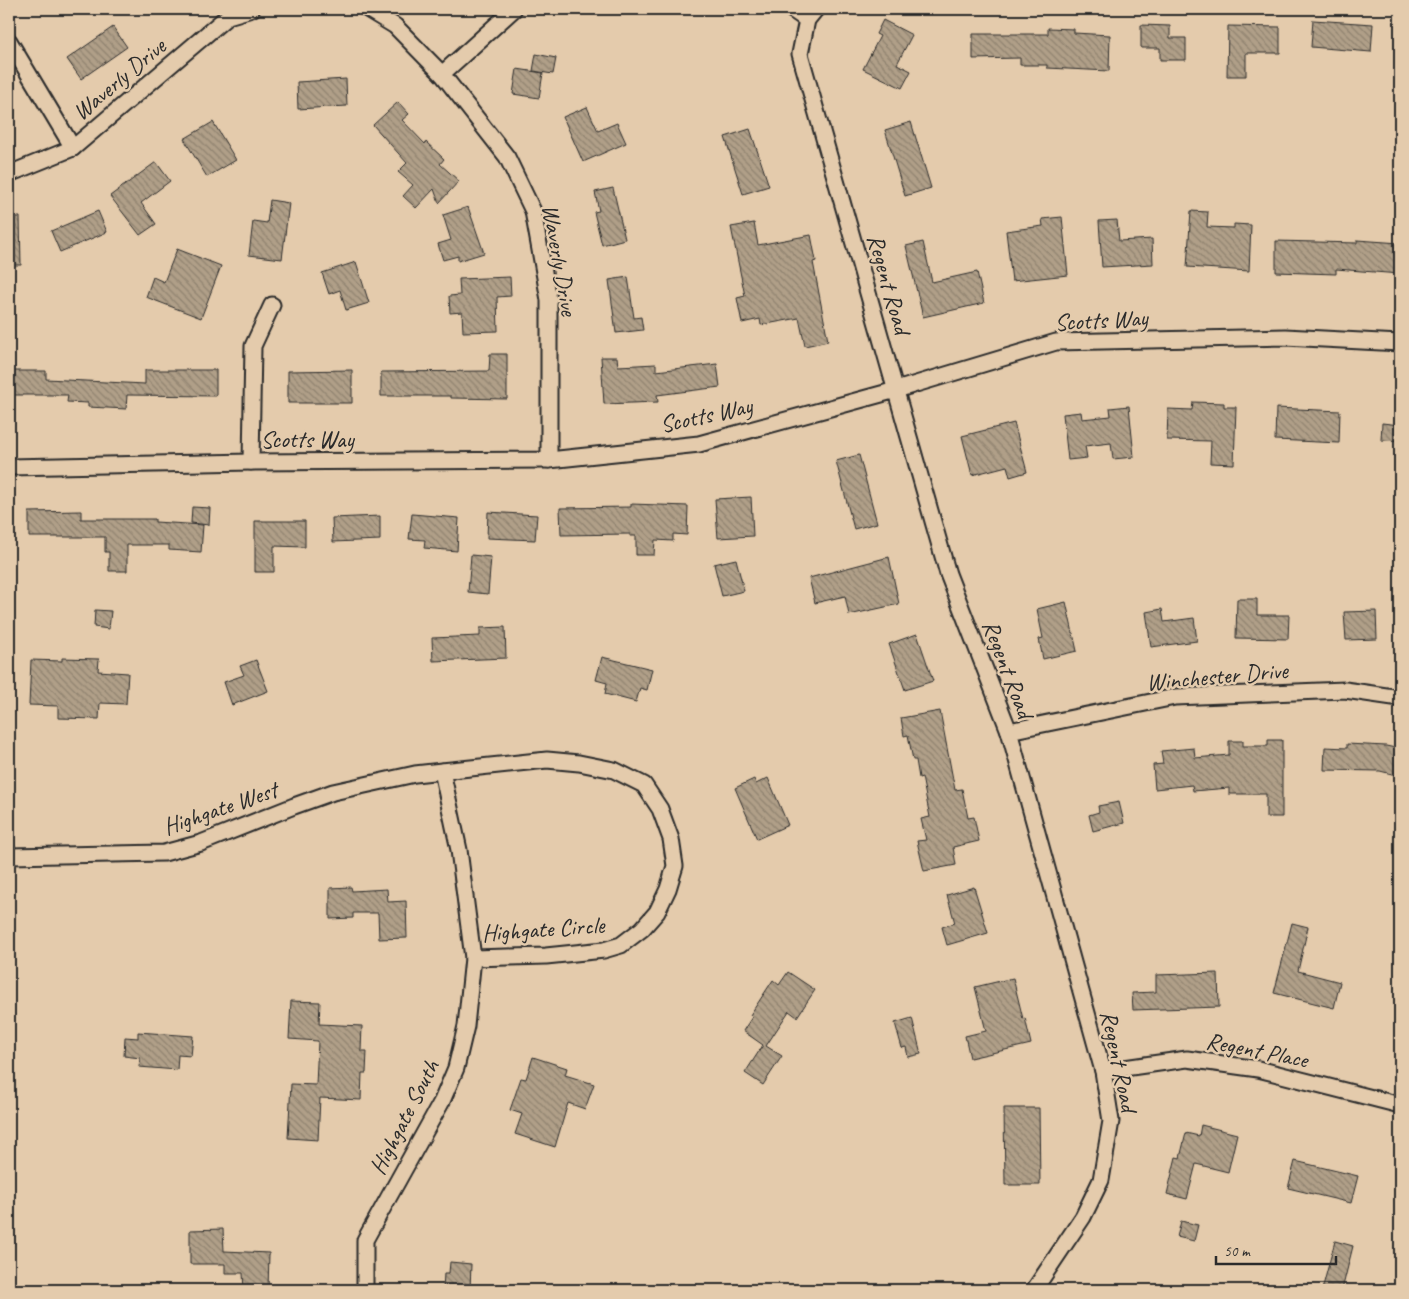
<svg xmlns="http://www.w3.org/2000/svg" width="1409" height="1299" font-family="Caveat,sans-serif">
	<defs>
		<pattern id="building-back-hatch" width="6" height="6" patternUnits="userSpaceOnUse" patternTransform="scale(1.25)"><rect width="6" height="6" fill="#b09f88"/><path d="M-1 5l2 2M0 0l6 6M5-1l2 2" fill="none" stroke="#8f826f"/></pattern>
	</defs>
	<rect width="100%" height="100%" fill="#e4cbac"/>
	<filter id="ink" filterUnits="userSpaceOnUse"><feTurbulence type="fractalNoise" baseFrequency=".02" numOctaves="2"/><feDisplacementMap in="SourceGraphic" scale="10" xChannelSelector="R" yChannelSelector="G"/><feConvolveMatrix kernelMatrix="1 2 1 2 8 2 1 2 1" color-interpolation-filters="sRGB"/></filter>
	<g filter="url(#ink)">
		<g fill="url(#building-back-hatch)" stroke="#2b2b2b">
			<polygon points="883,20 912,35 897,64 911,71 902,88 863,69 880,36 876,34"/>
			<polygon points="1313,20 1373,24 1371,52 1311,47"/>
			<polygon points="1141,25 1170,26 1170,38 1186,38 1186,60 1160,60 1160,48 1141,48"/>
			<polygon points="1228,26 1280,27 1280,53 1246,53 1246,76 1227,76"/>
			<polygon points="113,27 127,47 81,79 67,59"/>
			<polygon points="1048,28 1074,29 1074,33 1110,35 1109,71 1047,68 1047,65 1020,65 1020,58 973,59 973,34 1048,34"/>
			<polygon points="536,54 556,58 553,74 533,71"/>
			<polygon points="517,69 543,73 539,98 513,94"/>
			<polygon points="346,79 347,106 298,109 297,82"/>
			<polygon points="398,102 409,114 402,120 425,144 426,142 444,159 440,164 459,181 439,203 434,189 416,208 403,196 413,185 398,172 407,163 373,125"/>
			<polygon points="587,107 598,131 617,123 626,143 583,162 563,117"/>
			<polygon points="213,122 236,160 207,177 184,139"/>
			<polygon points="911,122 931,188 905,196 885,130"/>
			<polygon points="750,129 769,186 743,194 725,137"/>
			<polygon points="156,162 170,181 141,203 156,224 140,235 110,196"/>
			<polygon points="613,188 625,239 602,245 594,212 599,211 595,192"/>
			<polygon points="270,200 289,203 282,259 249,255 253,221 267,223"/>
			<polygon points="468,207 484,253 458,261 458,256 443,260 438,244 451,240 443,215"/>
			<polygon points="98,211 107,232 60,252 51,231"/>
			<polygon points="1191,211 1208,212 1207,227 1234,228 1234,224 1251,225 1249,271 1187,267"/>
			<polygon points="9,217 20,217 21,265 9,265"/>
			<polygon points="1062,217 1068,275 1012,281 1006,231 1043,226 1042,219"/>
			<polygon points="1117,220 1119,241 1152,239 1153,264 1102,267 1099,221"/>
			<polygon points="754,223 758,245 811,235 816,261 813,262 828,341 805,346 799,318 761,325 760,319 742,323 737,298 745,296 731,227"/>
			<polygon points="1357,240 1400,243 1400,274 1336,269 1336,274 1276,272 1276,241 1357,243"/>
			<polygon points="923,242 932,282 977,272 984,303 923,317 906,246"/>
			<polygon points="177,249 221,266 201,318 146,297 153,277 164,282"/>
			<polygon points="356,262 369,303 346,310 340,290 329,294 322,273"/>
			<polygon points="510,277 511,296 497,297 498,331 463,332 462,312 450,313 449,296 460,295 459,279"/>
			<polygon points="628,277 634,318 641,317 643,330 616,333 609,280"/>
			<polygon points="490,354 507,354 507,399 451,398 451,396 381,396 381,372 489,371"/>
			<polygon points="601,357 617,357 618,366 656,364 656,371 717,364 720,387 657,395 658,402 604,404"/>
			<polygon points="145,370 216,370 216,396 127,395 126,409 88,407 88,403 67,402 68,395 9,395 9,371 46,371 46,379 145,384"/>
			<polygon points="352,370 352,403 288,403 288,371"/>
			<polygon points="1193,402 1224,403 1224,407 1236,407 1234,464 1210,463 1211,441 1167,440 1168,409 1192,410"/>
			<polygon points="1129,406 1134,457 1113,459 1111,443 1085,446 1087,458 1068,460 1063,414 1081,412 1082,419 1111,416 1110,408"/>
			<polygon points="1276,408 1340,411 1339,443 1275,440"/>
			<polygon points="1014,423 1027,472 1010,477 1007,466 972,475 962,436"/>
			<polygon points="1382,423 1400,425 1400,441 1381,440"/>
			<polygon points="859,455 877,523 854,529 836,461"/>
			<polygon points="751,497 753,536 718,538 715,499"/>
			<polygon points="631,504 688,506 687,535 673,534 673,541 655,540 654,555 636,555 636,536 630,536 630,534 561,535 560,508 631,507"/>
			<polygon points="192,507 210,508 209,525 191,523"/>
			<polygon points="81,511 81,519 155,519 155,522 203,525 201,552 169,550 169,545 127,545 127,571 109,571 109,552 105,552 105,537 29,537 29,512"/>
			<polygon points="488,512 537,515 535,540 487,538"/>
			<polygon points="412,514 459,518 457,551 424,548 425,540 409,539"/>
			<polygon points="380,516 380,540 333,542 332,518"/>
			<polygon points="255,521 305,521 305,547 274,546 274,572 255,572"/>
			<polygon points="471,555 491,557 488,594 468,592"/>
			<polygon points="889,557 899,604 849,615 845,596 815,603 809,578"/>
			<polygon points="736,559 744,591 722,596 714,564"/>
			<polygon points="1237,599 1257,599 1257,615 1289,615 1288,639 1236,638"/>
			<polygon points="1066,602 1077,651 1043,659 1039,639 1043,638 1037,609"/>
			<polygon points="1162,609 1164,622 1194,618 1197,641 1151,647 1146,612"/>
			<polygon points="95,610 111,611 109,629 94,627"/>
			<polygon points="1376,611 1377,639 1346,640 1344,612"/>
			<polygon points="505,627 506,658 433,661 432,638 480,636 480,628"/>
			<polygon points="917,634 933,681 905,690 889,644"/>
			<polygon points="602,657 652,669 647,690 640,688 636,702 605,694 607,683 596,680"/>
			<polygon points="62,658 99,659 98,671 128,673 126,704 100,703 99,719 58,718 58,706 29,705 31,660 62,661"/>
			<polygon points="256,660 268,691 232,705 224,682 244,675 240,666"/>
			<polygon points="940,711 955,790 962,789 968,818 974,817 979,841 953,847 956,865 924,871 917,841 926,840 921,819 930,817 922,777 919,778 916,760 913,760 908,735 904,736 901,718"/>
			<polygon points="1268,740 1282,740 1282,817 1266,817 1266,794 1229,794 1229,788 1193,791 1192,785 1155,789 1153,765 1163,764 1161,751 1194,748 1195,758 1229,755 1229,741 1243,741 1243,746 1268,746"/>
			<polygon points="1347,744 1386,746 1400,749 1400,776 1380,771 1324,770 1325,747 1347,748"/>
			<polygon points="768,778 788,825 757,839 735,788 754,779 756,784"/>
			<polygon points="1119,802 1124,823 1093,831 1089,815 1099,812 1098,806"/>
			<polygon points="351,887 352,891 387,889 388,902 406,901 407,938 379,939 378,913 353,913 353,918 330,919 330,888"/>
			<polygon points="974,887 988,933 947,945 942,927 955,923 947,895"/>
			<polygon points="1292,923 1308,927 1298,971 1340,982 1334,1008 1274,993"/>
			<polygon points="788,972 815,990 797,1017 789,1011 766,1046 782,1056 763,1085 745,1073 763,1045 743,1031 752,1017 750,1015 773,980 779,985"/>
			<polygon points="1218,973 1219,1007 1133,1010 1132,993 1156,992 1156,975"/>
			<polygon points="1013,978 1023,1019 1025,1018 1031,1044 970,1058 965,1036 986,1031 975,987"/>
			<polygon points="291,1001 320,1002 319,1024 362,1026 361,1051 367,1051 366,1073 362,1073 361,1100 320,1098 318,1140 288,1138 291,1084 316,1085 318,1041 289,1039"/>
			<polygon points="912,1018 921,1054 908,1057 906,1047 902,1048 895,1023"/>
			<polygon points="138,1032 193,1036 191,1056 178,1055 177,1070 139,1067 140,1058 124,1056 125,1037 138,1038"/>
			<polygon points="533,1057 567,1068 565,1075 594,1084 585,1109 568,1103 555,1147 515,1134 522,1114 510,1110 521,1078 526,1079"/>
			<polygon points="1004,1108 1039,1108 1040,1185 1005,1185"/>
			<polygon points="1201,1125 1237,1134 1228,1172 1196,1164 1187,1199 1167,1194 1176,1157 1180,1158 1186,1133 1199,1136"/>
			<polygon points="1295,1161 1358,1176 1351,1203 1288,1188"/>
			<polygon points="1181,1221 1198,1225 1194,1241 1177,1237"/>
			<polygon points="223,1229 224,1251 269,1253 268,1290 244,1290 243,1273 225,1273 225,1264 190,1264 190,1230"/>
			<polygon points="1335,1241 1353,1246 1342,1290 1322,1290"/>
			<polygon points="450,1262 471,1264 470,1290 443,1290 444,1273 449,1273"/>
		</g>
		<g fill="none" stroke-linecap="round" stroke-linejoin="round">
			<defs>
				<g id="street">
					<polyline points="367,9 395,26 442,74 507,157 533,211 549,300 549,460"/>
					<polyline points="791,9 807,20"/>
					<polyline points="816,9 807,20 800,54 948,574 1009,731 1103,1071 1111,1121 1101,1180 1083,1217 1034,1290"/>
					<polyline points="9,41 73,148"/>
					<polyline points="442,74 514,9"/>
					<polyline points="9,174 73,148 228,16 252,9"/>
					<polyline points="251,462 253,346 272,305"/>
					<polyline points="9,467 251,462 549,460 699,444 896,390 1056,342 1285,337 1400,343"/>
					<polyline points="1009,731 1175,697 1345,690 1400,698"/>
					<polyline points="9,856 164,853 201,843 294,806 333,792 415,774 442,771 547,760 579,763 614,770 644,785 660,809 671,839 675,866 668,889 657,912 642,929 621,945 604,950 546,956 473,958"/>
					<polyline points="1103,1071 1187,1059 1258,1069 1400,1105"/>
					<polyline points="365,1290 365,1240 442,1101 456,1068 466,1026 473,958 459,850 442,771"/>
				</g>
			</defs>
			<use href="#street" stroke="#2b2b2b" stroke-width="19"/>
			<use href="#street" stroke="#e4cbac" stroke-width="15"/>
		</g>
	</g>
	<g text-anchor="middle" stroke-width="5" stroke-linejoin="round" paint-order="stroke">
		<g font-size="24" fill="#2b2b2b" stroke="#e4cbac">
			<text transform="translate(119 79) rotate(-40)" y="8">Waverly Drive</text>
			<text transform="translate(560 260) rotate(80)" y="8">Waverly Drive</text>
			<text transform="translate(889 284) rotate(74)" y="8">Regent Road</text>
			<text transform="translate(1101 320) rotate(-3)" y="8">Scotts Way</text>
			<text transform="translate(706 415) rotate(-12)" y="8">Scotts Way</text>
			<text x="307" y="447">Scotts Way</text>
			<text transform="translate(1008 669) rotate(69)" y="8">Regent Road</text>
			<text transform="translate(1217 676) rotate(-5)" y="8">Winchester Drive</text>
			<text transform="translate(220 808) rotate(-19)" y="8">Highgate West</text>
			<text transform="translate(543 929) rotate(-4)" y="8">Highgate Circle</text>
			<text transform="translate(1257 1050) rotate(11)" y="8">Regent Place</text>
			<text transform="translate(1119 1061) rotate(78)" y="8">Regent Road</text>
			<text transform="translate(404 1117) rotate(-63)" y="8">Highgate South</text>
		</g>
	</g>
	<rect width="1409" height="1299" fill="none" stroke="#e4cbac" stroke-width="30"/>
	<rect x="15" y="15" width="1379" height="1269" fill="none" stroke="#2b2b2b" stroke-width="2" filter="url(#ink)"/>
	<path d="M1216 1256v8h120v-8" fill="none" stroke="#2b2b2b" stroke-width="2.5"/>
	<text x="1224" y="1256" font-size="15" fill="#2b2b2b" stroke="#e4cbac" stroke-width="4" paint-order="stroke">50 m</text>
</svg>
